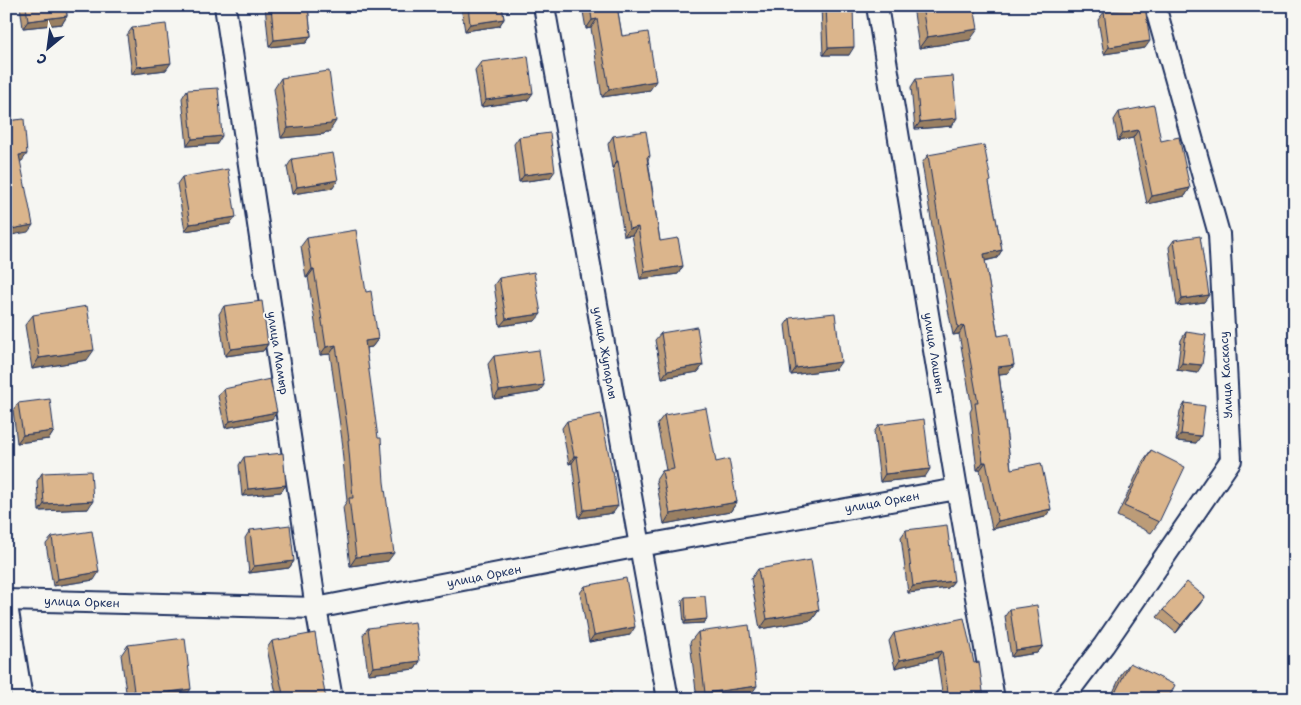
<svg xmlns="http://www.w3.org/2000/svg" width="1301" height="705" font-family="'Shantell Sans',sans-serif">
	<rect width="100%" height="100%" fill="#f6f6f2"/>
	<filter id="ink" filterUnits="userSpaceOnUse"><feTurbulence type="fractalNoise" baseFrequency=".02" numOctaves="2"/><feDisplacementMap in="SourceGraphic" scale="10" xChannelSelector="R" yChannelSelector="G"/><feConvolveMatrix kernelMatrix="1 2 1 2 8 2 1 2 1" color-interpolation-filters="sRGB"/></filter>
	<g filter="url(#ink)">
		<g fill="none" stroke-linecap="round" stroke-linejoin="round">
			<defs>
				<g id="street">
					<polyline points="225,6 316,608 332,699"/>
					<polyline points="544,6 640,546 668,699"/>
					<polyline points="877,6 957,489 994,699"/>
					<polyline points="6,599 22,699"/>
					<polyline points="6,600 316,608 640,546 957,489"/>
					<polyline points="1063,699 1104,645 1231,460 1219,234 1157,13 1157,6"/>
				</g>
			</defs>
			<use href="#street" stroke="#1b2f5e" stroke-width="24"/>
			<use href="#street" stroke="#f6f6f2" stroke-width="20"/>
		</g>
		<g fill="#bc9c78" stroke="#1b2f5e">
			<polygon points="20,6 66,6 67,16 62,24 23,28"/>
			<polygon points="265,6 308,6 311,36 306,43 269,47"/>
			<polygon points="462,6 502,6 504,19 499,26 465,31 461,7"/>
			<polygon points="582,6 617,6 622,36 650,90 602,97 591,28 586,29"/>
			<polygon points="821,6 853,6 849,55 823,55"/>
			<polygon points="913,6 974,6 970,40 919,48"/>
			<polygon points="1104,12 1145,48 1104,54 1098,20"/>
			<polygon points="132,28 166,70 132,74 127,35"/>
			<polygon points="481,62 528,100 481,107 475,70"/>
			<polygon points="281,78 329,132 326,132 324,134 281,138 274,89"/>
			<polygon points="916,79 952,126 915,129 911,87"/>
			<polygon points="187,90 217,144 187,146 182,98"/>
			<polygon points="1119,112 1161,141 1190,188 1185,196 1147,204 1133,138 1118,141 1114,120"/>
			<polygon points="613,136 650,156 648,160 660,241 683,266 678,274 640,279 632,235 624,236 613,168 612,168 608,144"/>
			<polygon points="519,137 550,178 519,182 514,144"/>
			<polygon points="928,155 989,183 1002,250 997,258 985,261 998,336 1014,365 1008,373 999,374 1011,469 1051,509 1045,517 992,529 980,470 977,470 970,412 972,408 959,334 953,335 933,232 922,163"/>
			<polygon points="292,159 333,188 292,194 287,167"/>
			<polygon points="182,177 236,217 230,224 185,231 177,184"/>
			<polygon points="307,238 366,292 378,339 372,347 366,348 388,561 350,566 343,507 347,501 342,449 343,447 330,354 320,355 308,277 306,278 301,246"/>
			<polygon points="1174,240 1204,302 1177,306 1169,247"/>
			<polygon points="499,278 535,321 500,326 494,285"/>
			<polygon points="224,306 268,344 263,351 225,356 219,314"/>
			<polygon points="33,315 87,360 32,369 25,325"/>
			<polygon points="790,318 836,369 791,375 785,325"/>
			<polygon points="1186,332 1197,373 1177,370 1181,340"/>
			<polygon points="661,333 703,365 698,372 662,378 655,340"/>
			<polygon points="494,356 539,392 494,399 488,364"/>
			<polygon points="224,389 272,419 225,428 218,396"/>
			<polygon points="18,403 54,431 49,439 17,443 13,410"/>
			<polygon points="1185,403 1196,443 1176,441 1180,411"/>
			<polygon points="664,415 716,462 737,502 730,512 664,524 656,480 662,471 666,470 657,424"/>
			<polygon points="567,421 613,513 579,518 572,463 569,464 562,428"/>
			<polygon points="879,425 925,477 880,482 874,432"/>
			<polygon points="1151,450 1159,522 1151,533 1117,516 1143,461"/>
			<polygon points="244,457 286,485 281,492 242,496 239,465"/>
			<polygon points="42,473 88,509 39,511 37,481"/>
			<polygon points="250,530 294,561 289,568 249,573 245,538"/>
			<polygon points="906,530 954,581 948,588 908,593 901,537"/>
			<polygon points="52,537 94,580 53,586 46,544"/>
			<polygon points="758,569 819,610 812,620 760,629 751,579"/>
			<polygon points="585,586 630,635 589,642 580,593"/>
			<polygon points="685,597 707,619 704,623 684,624 682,601"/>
			<polygon points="1200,604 1176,633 1157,617 1163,610"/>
			<polygon points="1010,609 1043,646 1037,653 1011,657 1005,616"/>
			<polygon points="368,628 420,661 415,669 368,674 363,635"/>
			<polygon points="698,632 749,697 735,699 697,699 690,642"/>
			<polygon points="894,633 974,663 984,699 943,699 937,658 895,668 889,641"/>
			<polygon points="272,641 325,694 328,699 277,699 267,648"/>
			<polygon points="128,645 184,699 127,699 121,655"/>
			<polygon points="1130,663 1168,699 1110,699 1122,673"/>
		</g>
		<g fill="#997f62" stroke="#1b2f5e">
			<polygon points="67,16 62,24 23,28 28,21"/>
			<polygon points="504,19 499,26 465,31 470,24"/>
			<polygon points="597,19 591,28 586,29 592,20"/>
			<polygon points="978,29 970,40 919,48 927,37"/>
			<polygon points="311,36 306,43 269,47 274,40"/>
			<polygon points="1150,41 1145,48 1104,54 1109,47"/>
			<polygon points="854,47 849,55 823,55 828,48"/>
			<polygon points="171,63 166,70 132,74 137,67"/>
			<polygon points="656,81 650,90 602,97 609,89"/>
			<polygon points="533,93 528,100 481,107 486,100"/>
			<polygon points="957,118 952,126 915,129 920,122"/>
			<polygon points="336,121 329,132 326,132 324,134 281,138 288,128"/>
			<polygon points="1138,130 1133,138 1118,141 1123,133"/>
			<polygon points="222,136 217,144 187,146 192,139"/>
			<polygon points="27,154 22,161 14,162 19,155"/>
			<polygon points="617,161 618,161 613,168 612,168"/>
			<polygon points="555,171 550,178 519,182 524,175"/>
			<polygon points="338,180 333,188 292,194 297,187"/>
			<polygon points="1190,188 1185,196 1147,204 1152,196"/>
			<polygon points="236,217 230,224 185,231 190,224"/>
			<polygon points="33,225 28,232 6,236 6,230"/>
			<polygon points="638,227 632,235 624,236 629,229"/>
			<polygon points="1002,250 997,258 978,262 984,254"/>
			<polygon points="683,266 678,274 640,279 645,272"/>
			<polygon points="312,269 314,269 308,277 306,278"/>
			<polygon points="1209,295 1204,302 1177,306 1182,299"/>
			<polygon points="541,314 535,321 500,326 506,319"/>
			<polygon points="964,326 959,334 953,335 958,327"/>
			<polygon points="378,339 372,347 359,349 365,341"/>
			<polygon points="268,344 263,351 225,356 231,349"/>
			<polygon points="336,345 330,354 320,355 326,347"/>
			<polygon points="94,350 87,360 32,369 39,358"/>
			<polygon points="841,362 836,369 791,375 796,368"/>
			<polygon points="1182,363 1202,365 1197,373 1177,370"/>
			<polygon points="703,365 698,372 662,378 667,371"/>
			<polygon points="1014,365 1008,373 992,375 998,367"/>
			<polygon points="544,385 539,392 494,399 499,391"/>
			<polygon points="277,412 272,419 225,428 230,421"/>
			<polygon points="54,431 49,439 17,443 23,435"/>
			<polygon points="1181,434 1201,436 1196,443 1176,441"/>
			<polygon points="574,456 577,456 572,463 569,464"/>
			<polygon points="983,462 986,462 980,470 977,470"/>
			<polygon points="930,469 925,477 880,482 885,474"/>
			<polygon points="286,485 281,492 242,496 248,489"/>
			<polygon points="93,501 88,509 39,511 44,504"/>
			<polygon points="737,502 730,512 664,524 670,514"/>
			<polygon points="618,506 613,513 579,518 584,510"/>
			<polygon points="1051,509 1045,517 992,529 998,521"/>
			<polygon points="394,553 388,561 350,566 356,557"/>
			<polygon points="294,561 289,568 249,573 254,566"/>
			<polygon points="99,572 94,580 53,586 58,579"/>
			<polygon points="954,581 948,588 908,593 913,586"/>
			<polygon points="1205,597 1200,604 1176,633 1181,625"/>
			<polygon points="819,610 812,620 760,629 767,619"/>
			<polygon points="707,619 704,623 684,624 686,621"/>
			<polygon points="635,627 630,635 589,642 594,635"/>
			<polygon points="1043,646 1037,653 1011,657 1016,650"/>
			<polygon points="942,651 937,658 895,668 900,660"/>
			<polygon points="420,661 415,669 368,674 373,667"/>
			<polygon points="757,686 749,697 735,699 701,699 705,693"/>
			<polygon points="191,689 184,699 151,699 155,694"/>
		</g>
		<g fill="#dbb58c" stroke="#1b2f5e">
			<polygon points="26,6 66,6 67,16 28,21"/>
			<polygon points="271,6 308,6 311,36 274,40"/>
			<polygon points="468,6 502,6 504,19 470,24"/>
			<polygon points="590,6 617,6 622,36 648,32 656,81 609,89 597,19 592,20"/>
			<polygon points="826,6 853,6 854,47 828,48"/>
			<polygon points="922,6 974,6 978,29 927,37"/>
			<polygon points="1145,6 1150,41 1109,47 1104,12"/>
			<polygon points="166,24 171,63 137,67 132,28"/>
			<polygon points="528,56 533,93 486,100 481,62"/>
			<polygon points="329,71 336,121 331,122 331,124 288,128 281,78"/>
			<polygon points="953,76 957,118 920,122 916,79"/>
			<polygon points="218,88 222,136 192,139 187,90"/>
			<polygon points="1154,105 1161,141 1179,137 1190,188 1152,196 1138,130 1123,133 1119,112"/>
			<polygon points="24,119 27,154 19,155 33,225 6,230 6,121"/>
			<polygon points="646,131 650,156 647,157 660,241 678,238 683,266 645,272 638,227 629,229 618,161 617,161 613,136"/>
			<polygon points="550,133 555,171 524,175 519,137"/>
			<polygon points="984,145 991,181 989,182 1002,250 984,254 998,336 1009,334 1014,365 998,367 1011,469 1041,463 1051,509 998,521 986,462 983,462 975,403 978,403 964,326 958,327 939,224 928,155"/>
			<polygon points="333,153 338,180 297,187 292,159"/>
			<polygon points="228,169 236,217 190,224 182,177"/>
			<polygon points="356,230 366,292 371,291 378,339 365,341 378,438 381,438 384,482 394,553 356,557 349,498 353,498 348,440 349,440 336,345 326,347 314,269 312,269 307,238"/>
			<polygon points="1200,236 1209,295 1182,299 1174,240"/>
			<polygon points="534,272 541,314 506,319 499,278"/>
			<polygon points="262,301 268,344 231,349 224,306"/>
			<polygon points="87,306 94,350 39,358 33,315"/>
			<polygon points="835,313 841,362 796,368 790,318"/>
			<polygon points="697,327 703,365 667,371 661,333"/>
			<polygon points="1186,332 1206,335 1202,365 1182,363"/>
			<polygon points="539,350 544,385 499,391 494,356"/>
			<polygon points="270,379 277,412 230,421 224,389"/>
			<polygon points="50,399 54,431 23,435 18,403"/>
			<polygon points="1185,403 1205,406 1201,436 1181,434"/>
			<polygon points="706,408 716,462 729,459 737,502 670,514 662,471 674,469 664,415"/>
			<polygon points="601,414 612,471 613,471 618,506 584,510 577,456 574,456 567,421"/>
			<polygon points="924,419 930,469 885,474 879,425"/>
			<polygon points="1151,450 1185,467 1159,522 1124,506"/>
			<polygon points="283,453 286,485 248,489 244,457"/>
			<polygon points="91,471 93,501 44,504 42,473"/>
			<polygon points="290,525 294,561 254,566 250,530"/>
			<polygon points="947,525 954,581 913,586 906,530"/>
			<polygon points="92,531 99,572 58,579 52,537"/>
			<polygon points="811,560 819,610 767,619 758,569"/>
			<polygon points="626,578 635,627 594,635 585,586"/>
			<polygon points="1187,582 1205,597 1181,625 1163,610"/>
			<polygon points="705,596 707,619 686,621 685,597"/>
			<polygon points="1037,605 1043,646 1016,650 1010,609"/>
			<polygon points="964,618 974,663 979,662 984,699 949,699 942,651 900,660 894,633"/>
			<polygon points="415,622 420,661 373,667 368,628"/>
			<polygon points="749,625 757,686 705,693 698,632"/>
			<polygon points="315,633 325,694 328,699 284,699 272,641"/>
			<polygon points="185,638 191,689 155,694 155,699 135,699 128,645"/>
			<polygon points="1130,663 1175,685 1168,699 1112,699"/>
			<polygon points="611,692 612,699 575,699"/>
			<polygon points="407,695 407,699 384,699"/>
		</g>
	</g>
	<g text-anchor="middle" stroke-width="4" stroke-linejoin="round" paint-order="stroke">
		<g font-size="12" fill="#1b2f5e" stroke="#f6f6f2">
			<text transform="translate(278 353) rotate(81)" y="4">улица Мамыр</text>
			<text transform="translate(605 353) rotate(80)" y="4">улица Жупарлы</text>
			<text transform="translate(934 353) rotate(81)" y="4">улица Лашын</text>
			<text transform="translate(1226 375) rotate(-93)" y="4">Улица Каскасу</text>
			<text transform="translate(882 502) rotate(-10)" y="4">улица Оркен</text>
			<text transform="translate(484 576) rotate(-11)" y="4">улица Оркен</text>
			<text transform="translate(82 602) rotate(2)" y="4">улица Оркен</text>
		</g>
	</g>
	<rect width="1301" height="705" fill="none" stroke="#f6f6f2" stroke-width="25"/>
	<rect x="12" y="12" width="1276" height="680" fill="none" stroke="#1b2f5e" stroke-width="2" filter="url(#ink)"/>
	<g transform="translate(48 48) rotate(209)" stroke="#f6f6f2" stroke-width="4" paint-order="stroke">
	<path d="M0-4L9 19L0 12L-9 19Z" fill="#1b2f5e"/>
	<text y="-8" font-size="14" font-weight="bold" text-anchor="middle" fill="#1b2f5e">С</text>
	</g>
</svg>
